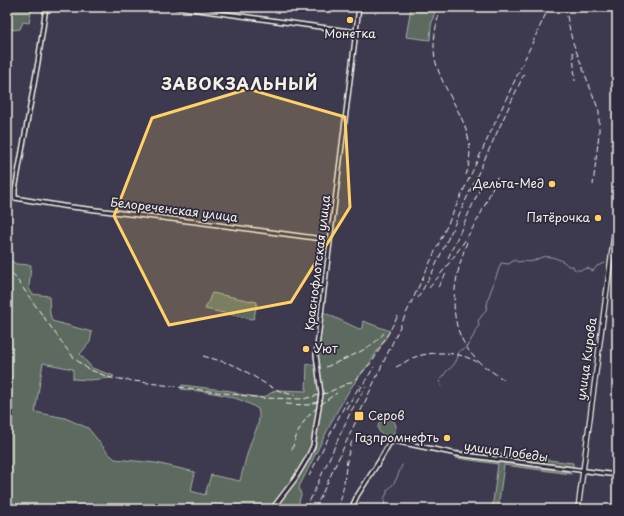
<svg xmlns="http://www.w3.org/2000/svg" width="624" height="516" font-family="'Playpen Sans',sans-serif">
	<rect width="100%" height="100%" fill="#3d3a50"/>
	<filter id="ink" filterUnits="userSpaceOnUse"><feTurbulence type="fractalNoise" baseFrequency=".025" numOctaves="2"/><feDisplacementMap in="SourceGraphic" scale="8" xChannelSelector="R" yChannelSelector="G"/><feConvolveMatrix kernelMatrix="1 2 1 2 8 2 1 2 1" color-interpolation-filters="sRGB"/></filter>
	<g filter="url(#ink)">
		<g fill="#5b6a61" stroke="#a8aea4">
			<polygon points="10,7 32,7 29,23 23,22 20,29 12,30 10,19"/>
			<polygon points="411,7 436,7 431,26 430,40 406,37"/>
			<path d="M7,258L16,264L31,265L29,288L32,294L49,296L50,314L52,321L92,332L90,342L80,354L92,368L114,376L111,378L89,380L73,379V369L43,363L35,412L65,418L88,428L108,453L115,459L156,463L195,472L191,491L205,495L211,475L240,481C243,469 246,457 250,445C254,432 262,422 258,409C235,394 208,392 181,389L182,385L231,391L238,394L263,398L276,390L306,391L307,364L318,366V355L323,312L359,329L362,328L363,321L390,331L371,361L350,389L336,413L299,487L301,495L297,509H7V393L12,377L7,372Z"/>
			<polygon points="212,293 257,302 254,318 252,319 205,309"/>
			<circle cx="387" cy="427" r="9"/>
			<polygon points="457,451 499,454 573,463 573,467 457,452"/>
			<polygon points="459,457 570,472 571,474 504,465 498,509 492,509 498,464 456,458"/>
		</g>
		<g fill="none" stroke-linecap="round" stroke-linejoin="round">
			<g stroke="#909da5" stroke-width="1">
				<path d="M441,386L440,380C443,377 445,372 448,370C455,365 458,359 459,351L466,348L474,335L476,329L479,326L478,321L486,310L489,296L501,263L509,264L514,260L518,262C523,260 528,263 533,261C536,260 539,258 542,257C550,255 564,260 568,266H573L574,269C579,271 582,270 587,268L593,271L597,266L605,263"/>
				<path d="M385,509L384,499L387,493V490C395,485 398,475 402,465"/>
			</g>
			<defs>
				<g id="tertiary">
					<polyline points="46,7 38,62 15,190 15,198 63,206 196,222 330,240"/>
					<polyline points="176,7 356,32"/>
					<polyline points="272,509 295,479 307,459 313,446 321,394 316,355 359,7"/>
				</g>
				<polyline id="secondary" points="351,509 357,496 380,460 389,444 394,441 457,454 617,475"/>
				<polyline id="primary" points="578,509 617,212"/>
			</defs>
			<use href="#tertiary" stroke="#f4f1e8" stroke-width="6"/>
			<use href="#secondary" stroke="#f4f1e8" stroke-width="6"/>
			<use href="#primary" stroke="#f4f1e8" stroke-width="6"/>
			<use href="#tertiary" stroke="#2f2a3d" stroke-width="3"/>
			<use href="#secondary" stroke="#2f2a3d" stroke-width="3"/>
			<use href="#primary" stroke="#2f2a3d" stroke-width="3.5"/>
			<g stroke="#f4f1e8" stroke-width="1" stroke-dasharray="6 3" stroke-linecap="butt">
				<path d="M441,7C436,24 432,41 435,59C444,100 482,128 466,175"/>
				<polyline points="565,7 572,40 599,111 599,134 593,185"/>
				<polyline points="573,52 575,81"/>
				<path d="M467,242C453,281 444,325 475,358C483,367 495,373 504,380"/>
				<polyline points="448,258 484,180"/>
				<polyline points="7,266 66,348 75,359 88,369 111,378 262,398 303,399 327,393 355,380 373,361 399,314"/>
				<polyline points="438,287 447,272"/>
				<path d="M429,288C447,267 464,244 478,219C485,206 491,191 497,177"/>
				<polyline points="418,298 433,271 524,74"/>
				<path d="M203,356C214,359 225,362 236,366C256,376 272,392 295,395"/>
				<path d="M326,367C346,358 371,350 384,333"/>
				<path d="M396,367C401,365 405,362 410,359C430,350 458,351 477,362"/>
				<polyline points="359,391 374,367"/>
				<polyline points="286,404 308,405 323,400"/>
				<polyline points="346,409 360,385"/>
				<path d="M292,450C300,419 312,410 337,393"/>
				<polyline points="309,476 347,401"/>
				<polyline points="306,509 351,411 366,387"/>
				<polyline points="315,509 549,7"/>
				<path d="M338,509C346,487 344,463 352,441"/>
			</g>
		</g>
	</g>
	<path fill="#ffd166" fill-opacity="0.2" stroke="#ffd166" stroke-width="3" stroke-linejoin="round" d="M248,89L345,117L350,207L291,302L169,325L114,216L152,118Z"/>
	<g fill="#ffd166" stroke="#2f2a3d" stroke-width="1.5">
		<circle cx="350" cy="20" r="4"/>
		<circle cx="552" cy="184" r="4"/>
		<circle cx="598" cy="218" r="4"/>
		<circle cx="306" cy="349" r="4"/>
		<rect x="354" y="411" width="10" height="10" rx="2"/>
		<circle cx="447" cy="438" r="4"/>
	</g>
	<g text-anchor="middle" stroke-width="3.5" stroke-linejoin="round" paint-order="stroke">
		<g font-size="12" fill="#f4f1e8" stroke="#2f2a3d" text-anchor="end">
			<text x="350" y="38" text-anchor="middle">Монетка</text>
			<text x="544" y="188">Дельта-Мед</text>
			<text x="590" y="222">Пятёрочка</text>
			<text x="314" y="353" text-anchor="start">Уют</text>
			<text x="368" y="420" text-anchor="start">Серов</text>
			<text x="439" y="442">Газпромнефть</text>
		</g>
		<g font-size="12" fill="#f4f1e8" stroke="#2f2a3d">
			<text transform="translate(174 210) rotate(7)" y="4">Белореченская улица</text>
			<text transform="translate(318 263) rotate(-83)" y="4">Краснофлотская улица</text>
			<text transform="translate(587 359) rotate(-82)" y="4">улица Кирова</text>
			<text transform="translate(506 452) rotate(8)" y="4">улица Победы</text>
		</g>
		<g font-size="16" font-weight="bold" letter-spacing="1" fill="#f4f1e8" stroke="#2f2a3d">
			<text x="240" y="90">ЗАВОКЗАЛЬНЫЙ</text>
		</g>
	</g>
	<rect width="624" height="516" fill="none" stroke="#2f2a3d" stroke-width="24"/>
	<rect x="12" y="12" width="600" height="492" fill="none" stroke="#f4f1e8" stroke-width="1.5" filter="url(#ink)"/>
</svg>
